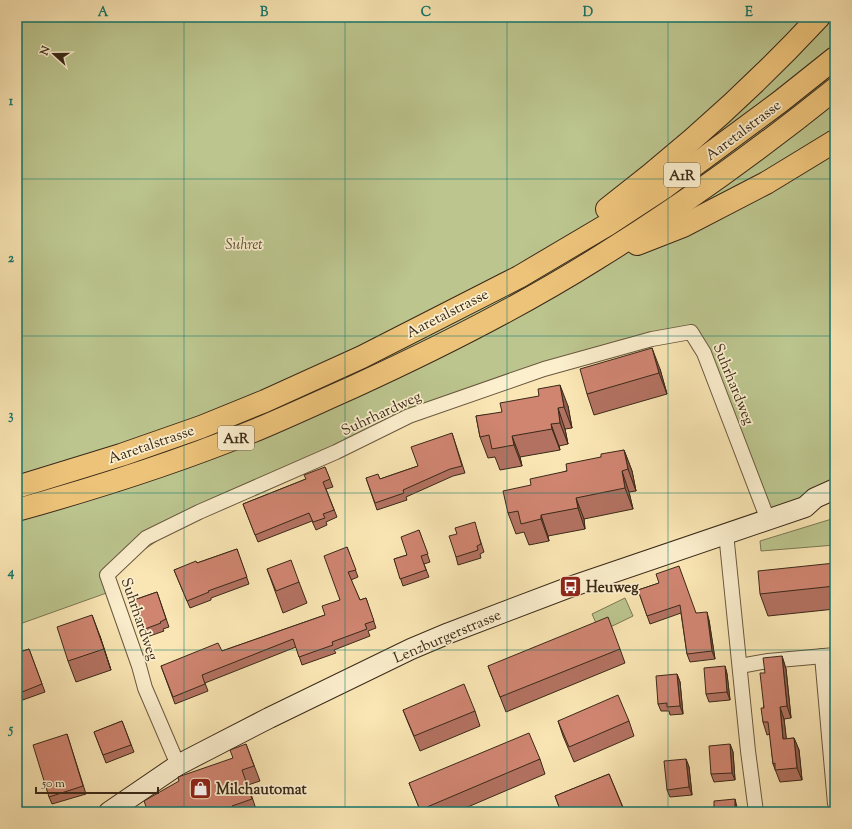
<svg xmlns="http://www.w3.org/2000/svg" width="852" height="829" font-family="'Sorts Mill Goudy',serif">
	<rect width="100%" height="100%" fill="#fae6b4"/>
	<filter id="stains"><feTurbulence type="fractalNoise" baseFrequency=".005" numOctaves="4"/><feColorMatrix values="0 0 0 0 .2 0 0 0 0 .09 0 0 0 0 .02 0 0 0 .5 -.17"/></filter>
	<radialGradient id="worn" r=".72"><stop offset=".6" stop-color="#630" stop-opacity="0"/><stop offset="1" stop-color="#630" stop-opacity=".3"/></radialGradient>
	<g fill="#bcc58e" stroke="#7b7753">
		<polygon points="17,17 835,17 835,496 768,520 691,332 409,416 199,512 107,575 112,591 17,625"/>
		<polygon points="835,518 835,545 761,551 760,541"/>
		<polygon points="625,598 633,616 600,632 592,614"/>
	</g>
	<g fill="none" stroke-linecap="round" stroke-linejoin="round">
		<defs>
			<g id="minor">
				<polyline points="726,533 748,751 756,812"/>
				<polyline points="822,656 835,804"/>
				<polyline points="740,666 768,661 835,655"/>
				<polyline points="178,765 145,688 139,666 107,575 146,538 199,512 336,452 409,416 544,369 652,339 691,332 704,353 768,520"/>
			</g>
			<polyline id="secondary" points="109,812 178,765 205,751 269,718 411,649 449,633 570,587 805,507 815,498 835,489"/>
			<g id="motorway">
				<path d="M607,209C683,151 754,87 819,17"/>
				<polyline points="637,244 683,226 766,183 835,141"/>
				<polyline points="17,487 121,455 201,427 265,401 362,357 519,277 607,225 665,187 781,101 835,58"/>
				<path d="M17,510C96,488 175,463 251,432C285,418 319,402 353,387C436,349 518,308 596,259C679,208 759,150 835,89"/>
			</g>
		</defs>
		<use href="#minor" stroke="#6a583f" stroke-width="16"/>
		<use href="#secondary" stroke="#3a2918" stroke-width="22"/>
		<use href="#motorway" stroke="#3a2918" stroke-width="24"/>
		<use href="#minor" stroke="#fcefce" stroke-width="14"/>
		<use href="#secondary" stroke="#fcefce" stroke-width="20"/>
		<use href="#motorway" stroke="#edc37a" stroke-width="22"/>
	</g>
	<g fill="#b37261" stroke="#3a2918">
		<polygon points="660,369 667,394 594,415 587,394"/>
		<polygon points="568,406 572,428 565,429 568,444 559,446 560,450 520,457 522,466 500,470 495,457 488,458 480,437 476,416"/>
		<polygon points="452,433 465,473 453,476 406,497 407,500 377,510 366,478 380,479 418,466"/>
		<polygon points="624,450 632,471 636,491 629,492 633,509 584,519 585,529 548,536 549,541 529,545 524,532 516,534 508,513 531,485 601,457"/>
		<polygon points="325,467 333,487 326,489 337,517 326,522 327,525 316,530 312,521 258,542 243,504 306,479"/>
		<polygon points="419,530 430,562 424,564 429,577 403,586 394,559 407,555"/>
		<polygon points="477,530 484,552 480,554 481,558 458,565 456,557"/>
		<polygon points="347,547 358,577 351,580 360,600 366,598 376,628 368,631 370,636 334,650 336,653 302,665 296,647 205,683 208,691 175,704 161,666 222,651 325,615 340,601"/>
		<polygon points="237,549 249,584 211,598 211,600 190,608 174,570 197,563"/>
		<polygon points="835,563 835,609 768,616 760,594"/>
		<polygon points="267,569 299,582 307,603 283,613"/>
		<polygon points="659,583 696,613 709,620 715,659 690,662 687,654 681,613 650,624 638,590"/>
		<polygon points="157,592 169,627 163,629 164,631 147,637 134,600"/>
		<polygon points="100,636 111,670 76,682 68,661"/>
		<polygon points="29,649 45,692 17,702 17,653"/>
		<polygon points="620,649 625,663 506,712 488,666"/>
		<polygon points="782,656 786,669 791,718 784,719 786,739 794,738 799,750 802,780 780,782 773,764 770,734 767,735 763,722 765,673"/>
		<polygon points="725,666 727,674 730,700 709,702 706,694"/>
		<polygon points="677,674 680,682 683,714 670,715 669,711 661,711 658,704"/>
		<polygon points="403,710 475,711 480,726 420,751 409,725"/>
		<polygon points="122,721 134,752 106,763 94,732"/>
		<polygon points="558,721 629,721 634,736 574,762 563,736"/>
		<polygon points="67,734 86,794 52,804 49,797"/>
		<polygon points="246,744 260,781 248,785 257,812 148,812 233,758"/>
		<polygon points="730,744 733,752 735,780 714,782 711,774"/>
		<polygon points="540,759 545,774 456,812 421,812 409,783"/>
		<polygon points="686,759 689,767 692,795 670,797 667,790"/>
		<polygon points="609,774 625,812 561,812 555,796"/>
		<polygon points="17,791 24,812 17,812"/>
	</g>
	<g fill="#925d4f" stroke="#3a2918">
		<polygon points="652,348 660,369 667,394 659,373"/>
		<polygon points="560,385 568,406 572,428 564,407"/>
		<polygon points="558,408 565,429 568,444 560,423"/>
		<polygon points="551,424 559,446 560,450 552,429"/>
		<polygon points="512,436 520,457 522,466 514,445"/>
		<polygon points="624,450 632,471 636,491 628,469"/>
		<polygon points="622,471 629,492 633,509 625,488"/>
		<polygon points="576,498 584,519 585,529 578,508"/>
		<polygon points="541,515 548,536 549,541 541,519"/>
		<polygon points="707,612 709,620 715,659 712,651"/>
		<polygon points="92,615 100,636 111,670 104,649"/>
		<polygon points="782,656 786,669 791,718 787,706"/>
		<polygon points="725,666 727,674 730,700 727,692"/>
		<polygon points="677,674 680,682 683,714 680,706"/>
		<polygon points="780,707 784,719 788,751 783,739"/>
		<polygon points="794,738 799,750 802,780 797,768"/>
		<polygon points="730,744 733,752 735,780 732,773"/>
		<polygon points="686,759 689,767 692,795 689,787"/>
		<polygon points="735,799 737,807 738,812 735,812"/>
	</g>
	<g fill="#d08571" stroke="#3a2918">
		<polygon points="652,348 659,373 587,394 580,369"/>
		<polygon points="560,385 564,407 558,408 560,423 551,424 552,429 512,436 514,445 492,449 489,435 480,437 476,416 502,412 500,403 539,396 538,389"/>
		<polygon points="452,433 462,466 450,469 403,490 404,493 375,503 366,478 378,474 380,479 418,466 411,447"/>
		<polygon points="624,450 628,469 622,471 625,488 576,498 578,508 541,515 541,519 521,524 518,511 508,513 503,491 531,485 530,479 567,471 566,464 601,457 601,454"/>
		<polygon points="325,467 330,479 323,482 334,510 323,514 325,518 313,522 309,513 255,535 243,504 306,479 304,475"/>
		<polygon points="475,522 481,544 477,546 478,550 456,557 449,536 457,534 455,528"/>
		<polygon points="419,530 428,554 421,556 426,570 400,579 394,559 407,555 401,537"/>
		<polygon points="347,547 356,570 348,572 360,600 366,598 374,621 365,624 367,629 332,642 333,645 299,657 293,639 202,675 205,684 173,697 161,666 218,643 222,651 325,615 322,606 340,600 324,556"/>
		<polygon points="237,549 247,577 208,591 209,592 187,601 174,570 196,561 197,563"/>
		<polygon points="291,560 299,582 276,591 267,569"/>
		<polygon points="835,563 835,586 760,594 758,571"/>
		<polygon points="679,566 696,613 707,612 712,651 687,654 680,605 647,616 638,590 659,583 656,574"/>
		<polygon points="157,592 166,619 160,622 161,623 145,629 134,600"/>
		<polygon points="92,615 104,649 68,661 57,627"/>
		<polygon points="608,617 620,649 500,697 488,666"/>
		<polygon points="29,649 42,684 17,694 17,653"/>
		<polygon points="782,656 787,706 780,707 783,739 794,738 797,768 775,770 775,763 773,764 768,722 763,722 761,708 764,708 760,673 765,673 763,658"/>
		<polygon points="725,666 727,692 706,694 704,668"/>
		<polygon points="677,674 680,706 667,707 667,703 658,704 656,676"/>
		<polygon points="464,684 475,711 414,736 403,710"/>
		<polygon points="618,695 629,721 569,747 558,721"/>
		<polygon points="122,721 131,745 103,755 94,732"/>
		<polygon points="529,733 540,759 420,810 409,783"/>
		<polygon points="67,734 83,786 49,797 33,745"/>
		<polygon points="246,744 254,766 242,770 252,799 232,806 234,812 148,812 144,801 179,781 178,777 233,758 230,750"/>
		<polygon points="730,744 732,773 711,774 709,746"/>
		<polygon points="686,759 689,787 667,790 664,761"/>
		<polygon points="609,774 623,808 614,812 561,812 555,796"/>
		<polygon points="17,792 23,809 17,811"/>
		<polygon points="735,799 735,812 714,812 714,801"/>
	</g>
	<path fill="none" stroke="#0f766e" stroke-width="1" stroke-opacity="0.55" d="M184,17V812M345,17V812M507,17V812M668,17V812M17,179H835M17,336H835M17,493H835M17,650H835"/>
	<defs>
		<symbol id="bus-square" viewBox="-11 -11 22 22"><rect x="-9" y="-9" width="18" height="18" rx="4" fill="#8f2418" stroke="#fcefce"/><path d="M-5-6H5V4H4V6H2V4H-2V6H-4V4H-5ZM-3.5-4V0h7V-4ZM-3.5 1.2v1.5H-2V1.2ZM2 1.2v1.5H3.5V1.2Z" fill="#fff"/></symbol>
		<symbol id="shop-square" viewBox="-11 -11 22 22"><rect x="-9" y="-9" width="18" height="18" rx="4" fill="#8f2418" stroke="#fcefce"/><path d="M-5-2.5h2.3a2.7 3.5 0 0 1 5.4 0H5L5.5 6h-11ZM-1.5-2.5h3a1.5 2.3 0 0 0-3 0Z" fill="#fff"/></symbol>
	</defs>
	<g fill-rule="evenodd">
		<use href="#bus-square" x="558" y="574" width="25" height="25"/>
		<use href="#shop-square" x="188" y="776" width="25" height="25"/>
	</g>
	<g text-anchor="middle" stroke-width="3.5" stroke-linejoin="round" paint-order="stroke">
		<g fill="#fcefce" stroke="#74644f" stroke-width="1">
			<rect x="664" y="163" width="36" height="24" rx="3"/>
			<rect x="218" y="426" width="36" height="24" rx="3"/>
		</g>
		<g font-size="14" font-weight="bold" fill="#3a2918">
			<text x="682" y="180">A1R</text>
			<text x="236" y="443">A1R</text>
		</g>
		<g font-size="15" fill="#3a2918" stroke="#fcefce">
			<text transform="translate(743 130) rotate(-37)" y="5">Aaretalstrasse</text>
			<text transform="translate(447 313) rotate(-27)" y="5">Aaretalstrasse</text>
			<text transform="translate(734 384) rotate(68)" y="5">Suhrhardweg</text>
			<text transform="translate(381 413) rotate(-25)" y="5">Suhrhardweg</text>
			<text transform="translate(151 444) rotate(-19)" y="5">Aaretalstrasse</text>
			<text transform="translate(140 619) rotate(71)" y="5">Suhrhardweg</text>
			<text transform="translate(447 636) rotate(-23)" y="5">Lenzburgerstrasse</text>
		</g>
		<g font-size="15" font-style="italic" fill="#5a5036" stroke="#fcefce">
			<text x="244" y="249">Suhret</text>
		</g>
		<g font-size="15" font-weight="bold" fill="#3a2918" stroke="#fcefce" text-anchor="start">
			<text x="586" y="592">Heuweg</text>
			<text x="216" y="794">Milchautomat</text>
		</g>
	</g>
	<rect width="852" height="829" fill="none" stroke="#fae6b4" stroke-width="44"/>
	<g transform="translate(54 54) rotate(291)" stroke="#fcefce" stroke-width="3" paint-order="stroke">
	<path d="M0-3L7 15L0 10L-7 15Z" fill="#3a2918"/>
	<text y="-6" font-size="11" font-weight="bold" text-anchor="middle" fill="#3a2918">N</text>
	</g>
	<path d="M36 787v6h122v-6" fill="none" stroke="#3a2918" stroke-width="2"/>
	<text x="42" y="787" font-size="12" fill="#3a2918" stroke="#fcefce" stroke-width="3" paint-order="stroke">50 m</text>
	<rect x="22" y="22" width="808" height="785" fill="none" stroke="#0f766e" stroke-width="1.5"/>
	<g font-size="13" text-anchor="middle" font-weight="bold" fill="#0f766e">
		<text x="103" y="16">A</text>
		<text x="264" y="16">B</text>
		<text x="426" y="16">C</text>
		<text x="588" y="16">D</text>
		<text x="749" y="16">E</text>
		<text x="11" y="105">1</text>
		<text x="11" y="262">2</text>
		<text x="11" y="419">3</text>
		<text x="11" y="576">4</text>
		<text x="11" y="733">5</text>
	</g>
	<rect width="100%" height="100%" filter="url(#stains)"/>
	<rect width="100%" height="100%" fill="url(#worn)"/>
</svg>
